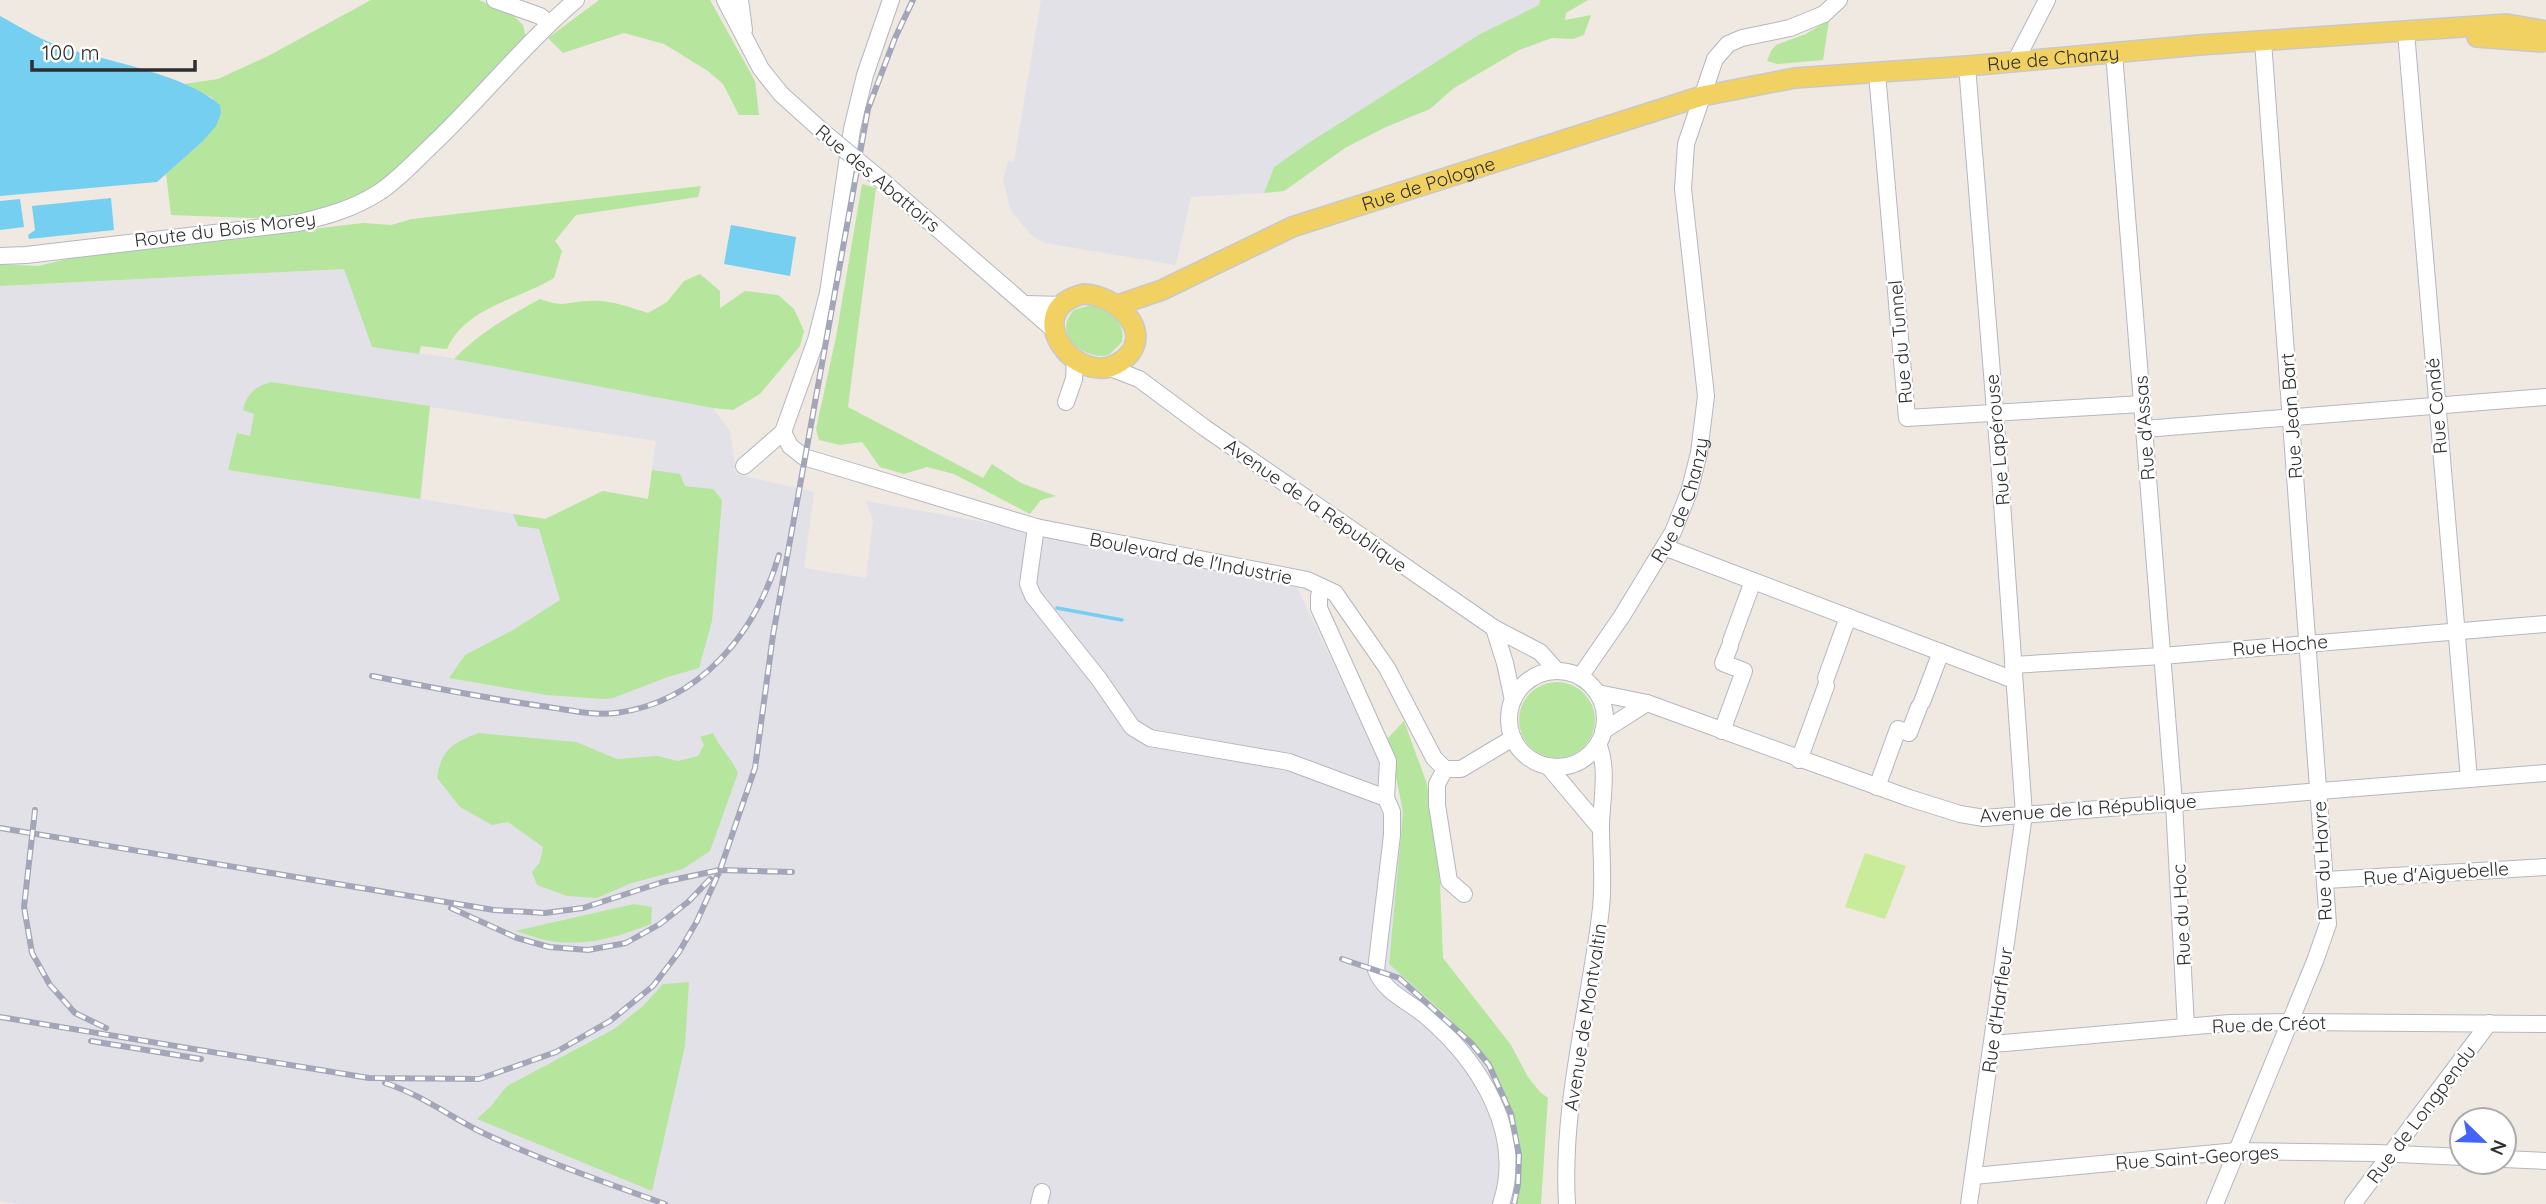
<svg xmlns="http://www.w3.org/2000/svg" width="2546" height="1204" font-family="Quicksand,sans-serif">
	<rect width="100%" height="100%" fill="#efe9e1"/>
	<g fill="#e3e1e8" fill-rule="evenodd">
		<polygon points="1041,0 1540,0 1540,5 1480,34 1310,142 1274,167 1264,193 1191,197 1176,265 1045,243 1032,236 1011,211 1003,181 1008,161 1014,162"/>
		<path d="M345,269L372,347L440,356L713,408L730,431L736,474L814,492L804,568L866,578L873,520L866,501L967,519L1297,587L1403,812L1389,964L1449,1018L1495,1072L1515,1123L1521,1184L1515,1204H18L0,1201V286ZM430,407L656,441L648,499L603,491L545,519L421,499Z"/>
	</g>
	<g fill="#b6e59e">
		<polygon points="371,0 479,0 514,16 523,25 526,38 421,148 386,179 326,212 279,219 171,215 166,174 202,142 213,98 184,84 218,79 270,55"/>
		<polygon points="599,0 710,0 755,81 759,115 739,115 723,84 708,71 664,44 624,33 563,53 548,38"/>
		<polygon points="1540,0 1588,0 1566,13 1565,20 1591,15 1584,35 1573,39 1552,38 1519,50 1454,88 1430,109 1386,127 1345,148 1284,191 1264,193 1274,167 1310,142 1480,34 1539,5"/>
		<polygon points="1829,20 1823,60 1777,64 1767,61 1771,51 1776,45 1806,34"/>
		<polygon points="862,184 876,188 848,407 983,478 992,464 1021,483 1056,496 1041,500 1030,514 954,474 927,467 904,474 880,467 862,442 840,445 819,440 816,429 836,337"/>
		<path d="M701,186L698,197L576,215L555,241L562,251L554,278C518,300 465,307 447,349L421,346L419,354L372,347L344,269L0,286V264L38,266L76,257L363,223L391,225L412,219Z"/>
		<path d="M700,274L720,291V308L745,291L778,295L794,309L804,331L800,346L760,394L733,410L713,408L454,359C482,331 506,318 540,299C565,308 564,302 588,301C609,299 629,307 648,313L667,302L684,281Z"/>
		<path d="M1091,305C1109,312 1126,321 1122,342L1109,355C1084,361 1051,334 1074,310Z"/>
		<path d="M271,382L430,406L420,499L228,470L237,433L250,436L254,414L243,410C246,394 256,386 271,382Z"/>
		<polygon points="652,470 680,474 685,486 713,489 722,500 712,621 699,668 668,677 613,698 604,699 547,695 449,678 465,655 513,630 560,600 539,529 518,526 513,514 545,519 603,491 648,499"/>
		<circle cx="1557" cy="720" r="38"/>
		<polygon points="1404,721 1427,784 1440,883 1443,958 1511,1045 1528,1077 1540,1092 1548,1098 1541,1204 1515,1204 1521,1184 1515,1123 1495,1072 1449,1018 1389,964 1403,812 1388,738"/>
		<path d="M479,733L576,742L617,759L657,756L678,761L698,756L704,745L700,737L713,733C720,749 731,757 738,773L710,851L683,869L629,884L597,898L567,896L537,885L532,872L540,862L543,847L508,822L492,825L460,807L437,778C441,749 454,742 479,733Z"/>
		<path d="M634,904L652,907L651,924C621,936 591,945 558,942C544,941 529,935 515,931Z"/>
		<polygon points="689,982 685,1046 652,1191 477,1119 491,1106 507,1086 614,1029 643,1006 663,984"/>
	</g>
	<polygon fill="#c9ec9a" points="1865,853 1906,866 1885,919 1845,907"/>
	<g fill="#75cff0">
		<path d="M0,16C22,28 44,42 68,49C112,62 186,75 220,105L221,113L216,126L202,142L157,182L0,196Z"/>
		<polygon points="111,198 114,230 29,239 28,235 35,230 32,206"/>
		<polygon points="20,199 24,227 0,230 0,201"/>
		<polygon points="731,225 796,237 790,276 724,264"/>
	</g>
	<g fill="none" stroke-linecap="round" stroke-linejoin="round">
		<polyline stroke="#75cff0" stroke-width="3.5" points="1057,608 1122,620"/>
		<defs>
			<g id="minor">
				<polyline points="495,0 540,16 549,23"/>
				<polyline points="725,0 761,69 781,94 822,131"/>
				<polyline points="740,0 744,30"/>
				<polyline points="2406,32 2469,779"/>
				<polyline points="2114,53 2174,803 2186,1027"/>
				<polyline points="2015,62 2047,0"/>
				<polyline points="1967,66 1999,460 2024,815 1969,1204"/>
				<polyline points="1877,73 1907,418 2142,404"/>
				<polyline points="886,184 1054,330"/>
				<path d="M0,256L26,255L298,223C326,216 353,209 378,193C397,181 413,163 430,147C480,100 523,45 576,0"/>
				<polyline points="1026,304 1063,305"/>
				<polyline points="1108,367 1139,379 1205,428 1494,628 1540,652 1557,671"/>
				<polyline points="1066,402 1074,379 1075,358"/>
				<polyline points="2144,429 2546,397"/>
				<polyline points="783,432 790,446 804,457 1036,527 1307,580 1335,593 1387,668 1434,758 1445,769 1461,769 1513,738"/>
				<polyline points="744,466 783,432 816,340 828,293 852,129 865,75 891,0"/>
				<path d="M1036,527L1028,584L1033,596L1099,679L1132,727L1150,738L1289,762L1386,798L1392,812V835L1376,970C1385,993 1408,1001 1426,1016C1479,1061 1525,1133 1501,1204"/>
				<polyline points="1664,547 2014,680"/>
				<polyline points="1322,587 1319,596 1319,608 1388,761 1386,798"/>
				<polyline points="1494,628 1505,663 1513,700"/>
				<polyline points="1731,641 1753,581"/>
				<polyline points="2013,665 2162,656 2546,624"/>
				<circle cx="1557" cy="719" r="48"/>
				<path id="s1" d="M1580,677L1622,616L1673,532L1689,492L1699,453L1706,396L1683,189L1686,144L1715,59L1728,44L1742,38L1790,28L1824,14L1839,0"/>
				<polyline points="1826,678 1848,617"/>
				<polyline points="1598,693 1647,703 1909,798 1960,814 1984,818 2546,773"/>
				<polyline points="1922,702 1941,652"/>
				<polyline points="1603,731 1647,703"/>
				<polyline points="1722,731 1744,671 1723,663 1730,646"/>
				<polyline points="1799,760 1826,686"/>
				<polyline points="1548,766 1601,829"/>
				<polyline points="1445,769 1437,784 1437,805 1449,881 1464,894"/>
				<polyline points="1877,787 1898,729 1909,733 1919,707"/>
				<polyline points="2326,880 2546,867"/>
				<polyline points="1993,1044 2230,1023 2291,1022 2546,1024"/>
				<polyline points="2504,1159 2546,1161"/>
				<polyline points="1974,1176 2237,1151 2377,1153 2462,1157"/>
				<polyline points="1039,1204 1042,1192"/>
				<path d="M1567,1204C1561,1104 1590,1006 1601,908C1604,881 1601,854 1601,828C1601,801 1609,769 1598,744"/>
				<polyline points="2215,1204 2315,961 2328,924 2263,41"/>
				<polyline points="2353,1204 2489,1023"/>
			</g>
			<g id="major">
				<polyline points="2477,37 2542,42"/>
				<path d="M1084,294C1118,295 1159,336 1120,362C1077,391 1017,309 1084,294Z"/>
				<path id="s2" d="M1118,305L1162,290L1292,227L1702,96L1795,78L1967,66L2199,45L2507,24L2546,31"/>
			</g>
		</defs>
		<use href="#minor" stroke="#b4b7c1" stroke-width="18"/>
		<use href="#major" stroke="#c9c9c9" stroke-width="22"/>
		<use href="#minor" stroke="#fff" stroke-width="16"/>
		<use href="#major" stroke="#f2d163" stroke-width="19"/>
		<defs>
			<g id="rail">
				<path d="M372,676C429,687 485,698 541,706C566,709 591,716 616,713C701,702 756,632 779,555"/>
				<polyline points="35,810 24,907 32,953 50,985 75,1013 106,1028"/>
				<polyline points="0,828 494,910 545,913 583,908 663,882 720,870 792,872"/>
				<polyline points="451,908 517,938 549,947 588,950 626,943 660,924 688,902 710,879"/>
				<polyline points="1342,959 1399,978 1471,1043 1489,1065 1511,1114 1519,1155 1518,1185 1514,1204"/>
				<polyline points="0,1017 369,1078 479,1079 556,1052 610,1021 653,986 679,952 697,921 720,870 755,768 773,635 868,109 895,38 913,0"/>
				<polyline points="91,1041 201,1059"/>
				<path d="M385,1083C420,1094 449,1116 481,1132C540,1160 604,1182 665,1204"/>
			</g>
		</defs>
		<use href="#rail" stroke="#a3a6b8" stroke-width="6"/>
		<use href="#rail" stroke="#fff" stroke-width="3.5" stroke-dasharray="10" stroke-linecap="butt"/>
		<defs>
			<polyline id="minor-bridge" points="822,131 886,184"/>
		</defs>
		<use href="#minor-bridge" stroke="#b4b7c1" stroke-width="18" stroke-linecap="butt"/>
		<use href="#minor-bridge" stroke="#fff" stroke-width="16"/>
	</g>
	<g text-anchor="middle" stroke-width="5" stroke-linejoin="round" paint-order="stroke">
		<g font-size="19" fill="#2e2e2e" stroke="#fff">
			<text dy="7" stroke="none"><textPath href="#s2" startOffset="975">Rue de Chanzy</textPath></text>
			<text transform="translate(878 178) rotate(40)" y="7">Rue des Abattoirs</text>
			<text dy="7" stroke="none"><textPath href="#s2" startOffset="334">Rue de Pologne</textPath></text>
			<text transform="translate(225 229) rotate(-7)" y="7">Route du Bois Morey</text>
			<text transform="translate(1900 342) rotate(-95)" y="7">Rue du Tunnel</text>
			<text transform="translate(2436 406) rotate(-95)" y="7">Rue Condé</text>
			<text transform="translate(2291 416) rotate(-94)" y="7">Rue Jean Bart</text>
			<text transform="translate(2144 428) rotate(-94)" y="7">Rue d'Assas</text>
			<text transform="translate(1997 440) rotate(-95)" y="7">Rue Lapérouse</text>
			<text dy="7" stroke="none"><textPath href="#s1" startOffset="205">Rue de Chanzy</textPath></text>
			<text transform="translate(1316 505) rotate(35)" y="7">Avenue de la République</text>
			<text transform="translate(1191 558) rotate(11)" y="7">Boulevard de l'Industrie</text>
			<text transform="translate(2280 645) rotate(-5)" y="7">Rue Hoche</text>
			<text transform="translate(2088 808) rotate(-4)" y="7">Avenue de la République</text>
			<text transform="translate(2322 861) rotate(-93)" y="7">Rue du Havre</text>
			<text transform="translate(2436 873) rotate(-4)" y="7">Rue d'Aiguebelle</text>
			<text transform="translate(2181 915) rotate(-93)" y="7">Rue du Hoc</text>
			<text transform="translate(1997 1010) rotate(-82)" y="7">Rue d'Harfleur</text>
			<text transform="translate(1585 1017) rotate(-81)" y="7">Avenue de Montvaltin</text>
			<text transform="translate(2269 1024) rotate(-2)" y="7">Rue de Créot</text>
			<text transform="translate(2421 1114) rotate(-53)" y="7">Rue de Longpendu</text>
			<text transform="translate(2197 1157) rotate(-4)" y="7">Rue Saint-Georges</text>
		</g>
	</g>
	<g transform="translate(2483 1141) rotate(113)"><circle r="33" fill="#ffffff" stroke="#ababab" stroke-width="2"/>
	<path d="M0-5L12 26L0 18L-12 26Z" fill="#4264fb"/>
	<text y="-10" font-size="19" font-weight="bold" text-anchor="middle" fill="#2e2e2e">N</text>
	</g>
	<path d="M32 60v10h163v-10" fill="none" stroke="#2e2e2e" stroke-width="3.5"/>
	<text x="42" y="60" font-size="21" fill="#2e2e2e" stroke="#ffffff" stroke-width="5" paint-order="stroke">100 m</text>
</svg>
